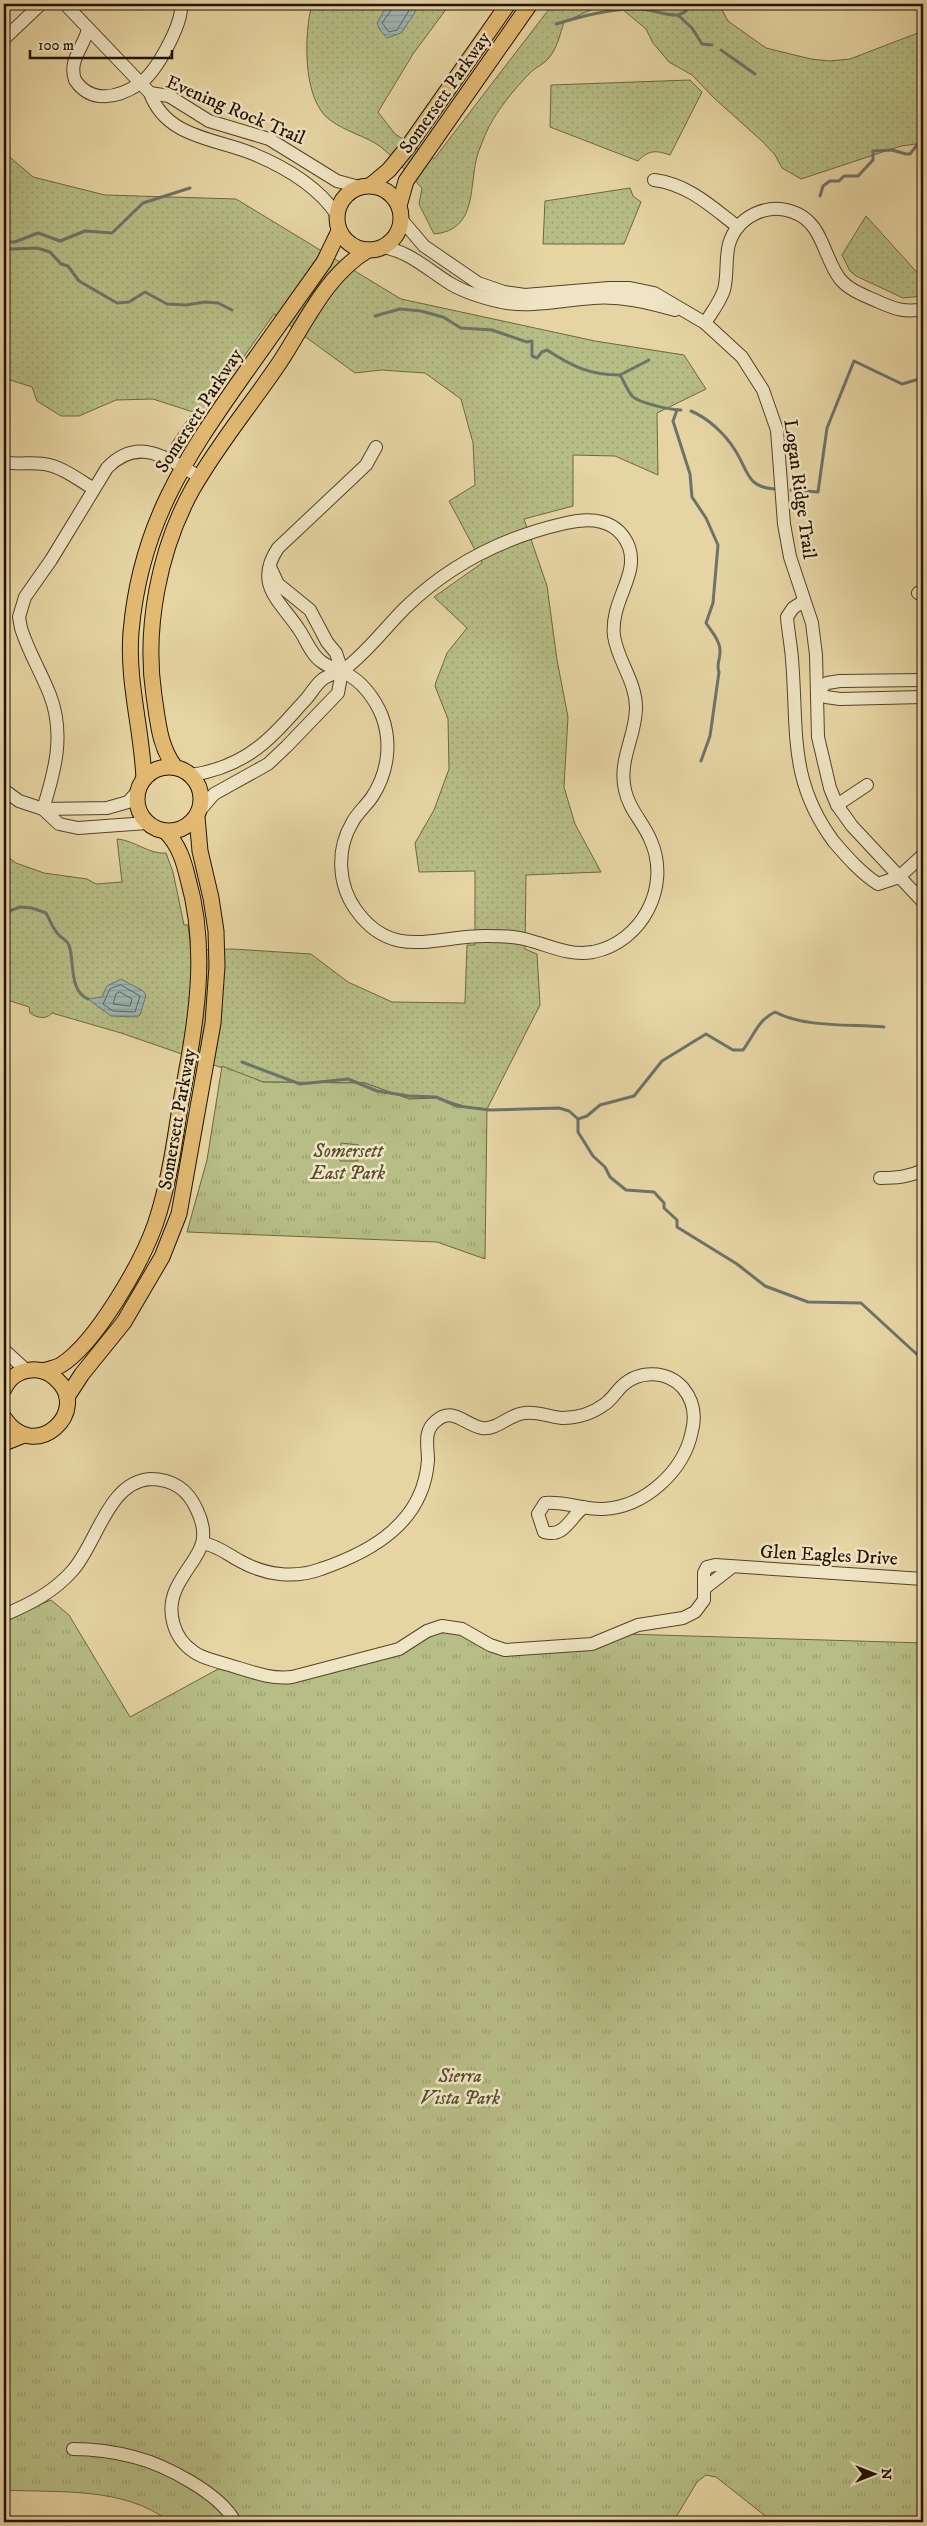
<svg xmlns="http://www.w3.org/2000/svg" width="927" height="2526" font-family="'IM FELL DW Pica',serif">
	<defs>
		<pattern id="grass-dots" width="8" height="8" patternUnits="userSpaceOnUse" patternTransform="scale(1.25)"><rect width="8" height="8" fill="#b6bd85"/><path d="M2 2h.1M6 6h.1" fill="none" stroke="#9ca171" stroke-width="1.8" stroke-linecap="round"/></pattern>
		<pattern id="park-tufts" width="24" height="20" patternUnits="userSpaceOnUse" patternTransform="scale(1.25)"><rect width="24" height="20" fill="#b6bd85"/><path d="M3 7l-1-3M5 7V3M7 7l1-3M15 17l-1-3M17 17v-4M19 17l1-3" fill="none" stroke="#9ca171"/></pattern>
		<pattern id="water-rules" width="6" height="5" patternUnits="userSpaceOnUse" patternTransform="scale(1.25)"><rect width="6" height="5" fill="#9cb5b3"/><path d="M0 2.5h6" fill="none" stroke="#869b98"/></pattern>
	</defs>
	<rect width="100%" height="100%" fill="#e6d5a3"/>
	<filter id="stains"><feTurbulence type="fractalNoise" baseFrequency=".004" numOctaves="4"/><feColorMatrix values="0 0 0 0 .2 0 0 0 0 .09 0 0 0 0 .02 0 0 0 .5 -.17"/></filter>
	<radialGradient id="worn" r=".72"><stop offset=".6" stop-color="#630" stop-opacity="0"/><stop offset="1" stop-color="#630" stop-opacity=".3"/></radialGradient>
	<g fill="url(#grass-dots)" stroke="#6c6742">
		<path d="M312,4H450L413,54L378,112L395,134L434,159L553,4H719L728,21L766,48L811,59L829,61L850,59L923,31V143L901,146L801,179L782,168L775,155L763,142L714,98L692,75L669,62L653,43L646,29L622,9L608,6L593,9L564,22C560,34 557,50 547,60C543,64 537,67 532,71C514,89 495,112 485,135C483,141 480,147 478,153C468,185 479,230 434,234L419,204L422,188C409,175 396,159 381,147C366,136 346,132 330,120C302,100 304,33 312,4Z"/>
		<path d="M690,80L702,92L670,155C656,150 648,150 638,161L550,127L551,85Z"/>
		<path d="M4,152L33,177L105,195L236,199L401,299L595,341L684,355L706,389L657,413L658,475L615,456L573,455V506L524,519L547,586L557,660L568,717L564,787L575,824L601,872L526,875L525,949L537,954L540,1005L487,1109L467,1107L437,1098L409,1099L365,1083L263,1082L121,1033L52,1013C46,1020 37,1018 30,1013L29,1007L4,999V854L16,863L44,873L87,879L96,884L122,882L117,839C134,840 150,855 166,853L173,872L184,925H188L191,950L233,949L311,954L348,982L392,1002L465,1003L467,945H475V871L419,872L415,843L434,810L449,769L448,719L435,686L436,682L447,653L467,628L434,597L482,563L449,501L475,485L473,443L461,399L425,373L381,370L355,373L274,314L187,437L178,445L171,444L193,412L153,399L116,400L79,416H61L37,401L32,387L4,378Z"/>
		<polygon points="630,188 633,196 641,202 624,244 543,244 545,201"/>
		<polygon points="866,216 923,279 923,296 903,298 856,276 850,271 842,255"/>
	</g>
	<g fill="url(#park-tufts)" stroke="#6c6742">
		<polygon points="222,1066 263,1082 365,1083 409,1099 437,1098 467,1107 487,1109 485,1259 437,1242 187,1232 207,1160"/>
		<path d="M51,1600L69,1615L130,1717L220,1668L281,1682L446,1629L466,1634L491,1651L624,1634L923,1643V2522H773L716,2477L706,2475L697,2482L673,2522H170C124,2486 58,2493 4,2490V1619Z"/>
	</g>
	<polygon fill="#b6bd85" stroke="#6c6742" points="341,1143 359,1145 358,1161 340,1161"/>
	<g fill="url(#water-rules)" stroke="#6c736b">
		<polygon points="388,4 418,4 414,14 401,33 387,38 380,30 377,23"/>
		<polygon points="121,979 143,991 146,995 140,1015 137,1017 111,1016 88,999 102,997 107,986"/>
	</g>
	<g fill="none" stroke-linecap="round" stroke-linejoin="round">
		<g stroke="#60635a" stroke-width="1">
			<polyline points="393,4 392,9 382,23 389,32 397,30 413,4"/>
			<polygon points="121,985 140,996 135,1012 113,1011 103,1004 110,989"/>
			<polygon points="120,992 132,999 130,1006 113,1004 116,994"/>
		</g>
		<g stroke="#6c736b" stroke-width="3">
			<polyline points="678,15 685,12 690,4"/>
			<path d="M556,24C583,16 608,9 636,9C651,8 663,16 678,15L692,28L702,44L712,45"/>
			<polyline points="721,50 755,74"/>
			<polyline points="820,196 823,186 830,181 839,181 844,176 858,176 873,160 873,151 892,150 906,154 910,154 917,145 923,145"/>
			<polyline points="4,242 15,242 38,233 60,241 85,231 112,233 143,203 190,188"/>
			<polyline points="4,246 12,249 37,248 50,252 61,264 68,266 79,281 117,303 129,302 145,292 167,304 186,305 205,302 218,303 232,310"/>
			<path d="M375,316L400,309L421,311L443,317L461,328L492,330L527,342L532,341V356L537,358L542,352L547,350C573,367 590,375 620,375C624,381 627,390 632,396C639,403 671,410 681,410"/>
			<polyline points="620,375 649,360"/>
			<path d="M677,410L673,421L690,474L692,497L706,518L718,545L713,603L706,623C712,632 721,642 720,652C720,661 716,664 719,672L710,736L701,761"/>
			<path d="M691,411C708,418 725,434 735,450C748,470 746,487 774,489"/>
			<polyline points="791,490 818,492 827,428 854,361 902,384 923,378"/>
			<path d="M4,913L20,907L32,908L46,913C50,920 54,932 61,937C65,940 69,942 70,949C74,964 70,992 88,999"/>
			<path d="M242,1062L300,1084L348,1079L377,1091L409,1096L436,1097L457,1106L490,1110L559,1108L569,1111L578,1119L587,1116L600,1105L634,1096L662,1061L706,1034L733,1050H743C755,1034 757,1021 775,1012C806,1028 850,1024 884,1027"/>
			<polyline points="578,1119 578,1132 593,1156 605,1167 610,1177 626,1190 654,1192 664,1203 664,1208 677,1220 677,1227 737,1264 765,1286 808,1302 861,1303 923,1360"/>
		</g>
		<defs>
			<g id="minor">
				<path d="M65,4L150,93C166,137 213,138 251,153C283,166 317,185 337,215"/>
				<path d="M88,29C84,47 68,60 75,80C91,104 118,98 139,84C156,73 183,24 181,4"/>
				<polyline points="4,39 41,4"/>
				<polyline points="150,93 169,96 209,121 269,139 337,181 359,187"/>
				<path d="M654,180C688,184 712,207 738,227"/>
				<polyline points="401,219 424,246 478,283 504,292 525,295 609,288 630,288 654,293 705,323 742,357 763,390 777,430 784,524 790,557 812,623 816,655 818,737 830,788 837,805 852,826 923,902"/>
				<path d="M381,247C408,250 428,270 451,284C466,293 484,298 501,302C531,308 563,300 593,298C622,296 647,302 675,310"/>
				<path d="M705,323C712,312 720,302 724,290C728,275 725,259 729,244C737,217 767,202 793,212C823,222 823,257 840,279C850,291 866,296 879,302C895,309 906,313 923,309"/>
				<path d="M4,462C17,465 30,462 44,464C61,466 79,480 94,489"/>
				<polyline points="271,569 278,584 310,610 327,642 336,653 342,671"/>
				<polyline points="918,593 923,591"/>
				<path d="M804,601L793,608L787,617C788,631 791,645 792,659C798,731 788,780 834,842C847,857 861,873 878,884L899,877L923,855"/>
				<polyline points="923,680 840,681 827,683 817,691 826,697 840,699 923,697"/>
				<path d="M192,775C217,771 240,762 260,746C278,732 292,714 307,698C312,692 317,683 323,679C330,674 339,673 346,668C368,651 385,628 405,608C450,564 504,537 566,523C591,517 618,519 629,547C639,576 610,601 614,636C618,662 636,681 636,708C636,736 618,760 625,790C629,810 644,823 651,841C671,887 642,942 593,952C569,956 551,946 528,940C515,936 501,936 487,936C437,935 393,962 356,910C338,885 336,850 352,823C357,813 366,806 372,797C388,773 392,743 382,716C375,699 362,681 345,673C338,669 328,667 322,662C311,655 306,639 298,628C279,600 254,584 278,548L366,465L376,447"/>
				<polyline points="4,790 19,801 43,809 107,808 128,802 138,791"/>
				<polyline points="837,805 867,785"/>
				<path d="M43,809C55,771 65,734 50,695C41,672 28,651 21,628L19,617L25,597L51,560L107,468C139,435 167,459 200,477"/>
				<polyline points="43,809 59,824 78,828 147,823"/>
				<polyline points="201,809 214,794 268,764 287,746 338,693 342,671"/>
				<path d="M880,1178C896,1178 909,1177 923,1170"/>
				<polyline points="4,1350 26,1370"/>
				<path d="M203,1543C218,1546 227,1554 240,1561C265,1575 294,1579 321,1569C374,1551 424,1521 428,1460C428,1446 423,1431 436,1421C453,1406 465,1425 482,1428C498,1430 509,1414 525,1413C537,1411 549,1417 562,1418C577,1418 593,1413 605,1404C612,1399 616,1392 622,1386C639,1370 667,1370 683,1388C693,1400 696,1415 692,1431C684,1471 645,1507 603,1509C584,1510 565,1501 545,1503L538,1514L544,1532C565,1538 569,1518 584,1507"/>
				<polyline points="705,1588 732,1567"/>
				<path d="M4,1615C30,1604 54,1592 73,1570C97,1543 108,1482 150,1479C160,1479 170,1481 179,1487C188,1493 193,1501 197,1510C215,1548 190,1558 176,1589C166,1611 173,1638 194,1652C202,1658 213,1660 222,1663C245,1669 268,1680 292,1677L399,1649L427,1631L442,1626L462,1629L490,1645L505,1650L592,1644L638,1625L683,1618L695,1612L704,1600V1573L707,1567L715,1565L923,1579"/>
				<path d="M73,2449C93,2449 115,2452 134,2457C165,2465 220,2493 235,2522"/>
			</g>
			<g id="major">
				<polyline points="371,185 389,170 407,148 508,4"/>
				<circle cx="369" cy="218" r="32"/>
				<polyline points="399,206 406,181 530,4"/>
				<circle cx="169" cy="799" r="32"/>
				<path d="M175,767C159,746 158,721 154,696C144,628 159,550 192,490C218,444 251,405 280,362C306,322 326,275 368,250"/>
				<path d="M144,779C142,729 127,682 131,632C140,526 184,460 243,376C270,338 297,300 324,262L339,231"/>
				<path d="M43,1371C49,1369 56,1368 61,1365C96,1343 141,1264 155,1225C168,1187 174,1147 180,1107C194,1031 210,956 188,879C184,862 179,845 166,832"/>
				<path d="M4,1389C9,1378 19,1371 31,1370C41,1369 49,1372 56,1379C92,1410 35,1465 4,1418"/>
				<polyline points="67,1397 82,1374 124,1322 162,1257 179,1214 213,1023 217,966 216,931 211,898 200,851 197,817"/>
				<polyline points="4,1443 24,1435"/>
			</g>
		</defs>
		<use href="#minor" stroke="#544229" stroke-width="14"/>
		<use href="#major" stroke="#231100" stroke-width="17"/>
		<use href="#minor" stroke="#efe4c3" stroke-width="12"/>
		<use href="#major" stroke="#e3ba72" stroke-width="15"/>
	</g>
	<g text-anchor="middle" stroke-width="5" stroke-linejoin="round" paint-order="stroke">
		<g font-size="19" fill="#231100" stroke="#efe4c3">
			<text transform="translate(444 92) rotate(-55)" y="7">Somersett Parkway</text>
			<text transform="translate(236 109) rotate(23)" y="7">Evening Rock Trail</text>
			<text transform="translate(198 410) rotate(-57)" y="7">Somersett Parkway</text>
			<text transform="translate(801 489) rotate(82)" y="7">Logan Ridge Trail</text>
			<text transform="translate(176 1119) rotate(-80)" y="7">Somersett Parkway</text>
			<text transform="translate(829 1554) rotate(3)" y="7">Glen Eagles Drive</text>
		</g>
		<g font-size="19" font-style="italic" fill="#564d2f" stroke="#efe4c3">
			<text x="348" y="1157">Somersett<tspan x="348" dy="22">East Park</tspan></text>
			<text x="460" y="2082">Sierra<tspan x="460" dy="22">Vista Park</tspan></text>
		</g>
	</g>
	<rect width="927" height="2526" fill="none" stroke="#e6d5a3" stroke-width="20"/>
	<rect x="5" y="5" width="917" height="2516" fill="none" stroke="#231100" stroke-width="2.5"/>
	<rect x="10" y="10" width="907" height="2506" fill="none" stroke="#231100"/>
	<g transform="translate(874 2474) rotate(90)" stroke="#efe4c3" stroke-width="4" paint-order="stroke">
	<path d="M0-4L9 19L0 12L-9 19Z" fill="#231100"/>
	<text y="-8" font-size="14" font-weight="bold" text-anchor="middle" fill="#231100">N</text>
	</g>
	<path d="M30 50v8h142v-8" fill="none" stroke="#231100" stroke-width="2.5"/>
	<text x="38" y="50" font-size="15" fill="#231100" stroke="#efe4c3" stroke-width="4" paint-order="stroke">100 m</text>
	<rect width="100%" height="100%" filter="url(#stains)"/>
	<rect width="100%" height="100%" fill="url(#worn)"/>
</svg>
